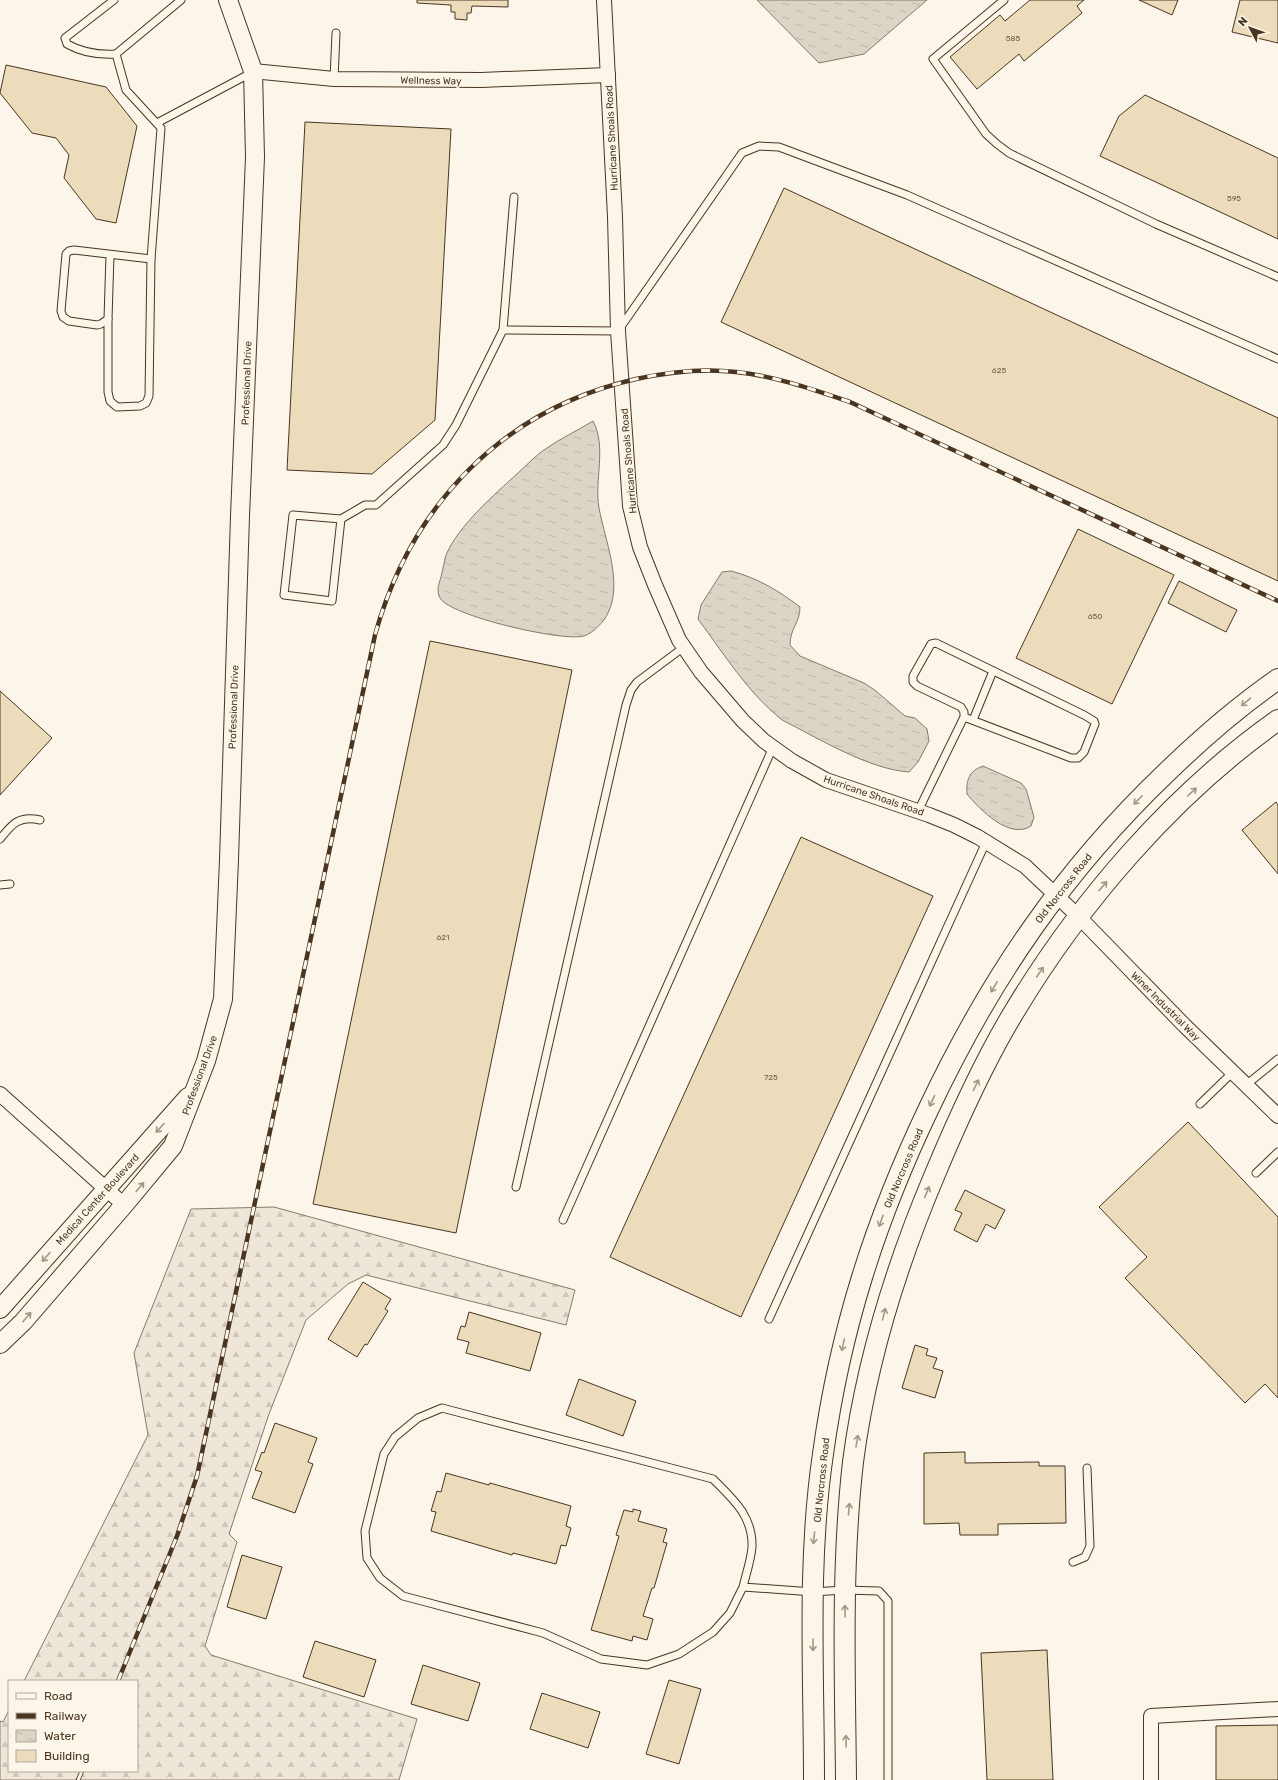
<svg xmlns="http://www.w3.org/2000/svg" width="1278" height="1780" font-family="Rubik,sans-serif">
	<defs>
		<pattern id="forest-firs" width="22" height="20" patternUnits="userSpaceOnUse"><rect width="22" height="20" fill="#ede6d9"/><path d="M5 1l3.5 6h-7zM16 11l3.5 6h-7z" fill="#cdc6ba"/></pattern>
		<pattern id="water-ripples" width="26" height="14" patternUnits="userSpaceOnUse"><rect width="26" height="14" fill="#dcd4c6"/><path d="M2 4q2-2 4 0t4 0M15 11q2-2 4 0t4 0" fill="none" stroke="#beb7aa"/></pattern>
	</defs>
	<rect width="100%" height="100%" fill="#fbf6e9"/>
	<polygon fill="url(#forest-firs)" stroke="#887966" points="274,1207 575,1290 566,1325 366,1275 348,1284 306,1320 269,1414 229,1534 237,1542 205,1646 211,1655 417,1719 399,1780 0,1780 0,1721 3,1722 9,1710 9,1771 137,1771 137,1681 24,1681 148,1435 134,1353 191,1209"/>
	<g fill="url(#water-ripples)" stroke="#887966">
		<polygon points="757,0 927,0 864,54 819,63"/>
		<path d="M593,421C607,447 594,480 599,508C605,540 623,583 608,613C604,622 593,633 584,636C563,642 450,616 440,598C436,590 439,584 441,577C443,570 444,562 446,555C458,526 495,494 518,473C527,465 535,456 544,450C559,439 577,431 593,421Z"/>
		<path d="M731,571C757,578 778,590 800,607C800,623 790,628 790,645L800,656L864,683L876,691L905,716L915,718L927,729L929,741L918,762L909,772C868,769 820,739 782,720C748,693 724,654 698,619L701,605L722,572Z"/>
		<path d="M983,766L1021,783L1026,789L1034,817L1031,826C1010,840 980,810 967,794C966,780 969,771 983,766Z"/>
	</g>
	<g fill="#ecdcbc" stroke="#4a3520">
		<polygon points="417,0 508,0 508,7 472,6 471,13 467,13 467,20 455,19 455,12 451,12 451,5 417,3"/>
		<polygon points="1030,0 1084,0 1077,6 1082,13 1024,61 1019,54 977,89 950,57 1000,15 1005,21"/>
		<polygon points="1139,0 1178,0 1172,15"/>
		<polygon points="1240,0 1278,0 1278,43 1232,32"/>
		<polygon points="6,65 106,87 137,126 116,223 96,219 64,178 69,155 56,138 32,133 0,93"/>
		<polygon points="1145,95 1278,158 1278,239 1100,156 1119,116"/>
		<polygon points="305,122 451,129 435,420 372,474 287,470"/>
		<polygon points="784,188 1278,418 1278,581 721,322"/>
		<polygon points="1078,529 1174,575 1112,704 1016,658"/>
		<polygon points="1179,581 1237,610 1226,632 1168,603"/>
		<polygon points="430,641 572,670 456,1233 313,1204"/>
		<polygon points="0,691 52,738 0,795"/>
		<polygon points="1276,802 1278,805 1278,874 1242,830"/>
		<polygon points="801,837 933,896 741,1317 610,1257"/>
		<polygon points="1188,1122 1278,1217 1278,1398 1265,1384 1245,1403 1125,1278 1147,1257 1099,1207"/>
		<polygon points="965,1190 1005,1210 995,1229 986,1224 977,1242 954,1230 962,1213 955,1210"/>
		<polygon points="363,1282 391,1299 385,1309 388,1311 367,1345 365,1344 357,1357 328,1339"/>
		<polygon points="469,1312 541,1333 530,1371 466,1353 469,1342 457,1339 461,1326 465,1327"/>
		<polygon points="915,1345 928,1349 926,1355 937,1358 933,1368 943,1371 935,1398 902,1388"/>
		<polygon points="579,1379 636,1401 623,1436 566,1415"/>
		<polygon points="275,1423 317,1438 308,1462 313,1464 295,1513 252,1498 262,1472 255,1470 262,1452 264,1453"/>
		<polygon points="965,1452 965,1463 1039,1462 1039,1466 1065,1466 1066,1523 998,1524 998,1535 960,1535 959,1523 924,1524 924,1453"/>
		<polygon points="446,1473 489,1485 490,1483 571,1506 566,1526 571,1528 566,1546 561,1545 556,1564 513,1553 512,1555 431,1531 436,1512 431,1511 437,1491 441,1492"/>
		<polygon points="633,1509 641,1511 638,1521 667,1529 663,1542 667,1543 654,1588 652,1588 643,1616 653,1619 647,1640 633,1636 632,1641 591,1630 619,1536 616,1535 624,1510 633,1512"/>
		<polygon points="242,1555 282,1567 266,1619 227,1607"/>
		<polygon points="315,1641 376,1660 364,1697 303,1677"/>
		<polygon points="1047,1650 1053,1780 987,1780 981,1653"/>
		<polygon points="423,1665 480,1683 468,1721 411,1704"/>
		<polygon points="669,1680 701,1689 679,1764 646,1754"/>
		<polygon points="542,1693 600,1712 588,1748 530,1729"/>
		<polygon points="1278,1725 1278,1780 1216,1780 1216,1726"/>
	</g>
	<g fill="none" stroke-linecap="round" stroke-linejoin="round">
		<defs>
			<g id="service">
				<path d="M114,0L65,38L67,44C81,52 99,55 116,54"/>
				<polyline points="1004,0 933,59 986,134 997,144 1009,153 1156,224 1278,277"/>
				<polyline points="334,79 336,33"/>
				<polyline points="157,123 251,73"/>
				<polyline points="514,197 503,330 618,331 742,153 759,146 779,147 907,195 1278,359"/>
				<polyline points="110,255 108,319 101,324 97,325 69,321 63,317 61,311 66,254 69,251 74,250 151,259"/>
				<polyline points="108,319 108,392 110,401 117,407 140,406 146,403 149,396 151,259 161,128 126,90 116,54 181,0"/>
				<polyline points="341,519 293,515 284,595 332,601 341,519 365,505 376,505 443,445 456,425 503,330"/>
				<polyline points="973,720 993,671"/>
				<polyline points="918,811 964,717 964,712 961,707 917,686 913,682 913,676 931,644 936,643 1084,715 1094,721 1095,724 1084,752 1078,758 1071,758 964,717"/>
				<path d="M0,839C12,824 19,815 40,820"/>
				<polyline points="0,885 10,884"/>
				<polyline points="1246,1085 1278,1059"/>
				<polyline points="1200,1104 1233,1072"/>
				<polyline points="1256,1173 1278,1152"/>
				<polyline points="516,1187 626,705 631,690 637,682 684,647"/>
				<polyline points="563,1220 773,747"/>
				<polyline points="769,1319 986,842"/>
				<polyline points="1073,1562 1085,1557 1090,1546 1087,1468"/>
				<path d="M743,1587L730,1613L713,1632L679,1654L647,1665L601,1659L543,1633L403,1596L380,1578L367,1558L365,1531L384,1454L395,1437L418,1418L442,1408L713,1479C733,1499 753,1516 752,1547C751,1560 746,1574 743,1587L813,1592L844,1590L879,1591L888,1601V1780"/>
			</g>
			<g id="minor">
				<polyline points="604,0 615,217 618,331 630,506 640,547 655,585 679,640 701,672 743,721 764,741 792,761 826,780 929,815 954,825 978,837 1025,866 1079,917 1184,1025 1278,1116"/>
				<polyline points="253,71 334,79 481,80 608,75"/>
				<polyline points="0,1094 124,1205"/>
				<polyline points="1151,1780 1151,1716 1278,1709"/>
			</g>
			<g id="tertiary">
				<polyline points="0,1309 188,1097"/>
				<polyline points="0,1344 23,1322 124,1205 173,1146 206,1061 223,999 229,860 240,516 255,157 253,71 228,0"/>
			</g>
			<g id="secondary">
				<path d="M814,1780C814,1672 807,1562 823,1454C840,1330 875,1221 929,1108C990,979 1064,870 1167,772C1202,738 1238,707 1278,679"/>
				<path d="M846,1780C845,1674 841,1568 853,1462C866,1362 896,1266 935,1174C958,1119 983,1063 1014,1012C1080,902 1173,794 1278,720"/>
			</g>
		</defs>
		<use href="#service" stroke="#4a3520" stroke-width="9"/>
		<use href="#minor" stroke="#4a3520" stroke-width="16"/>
		<use href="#tertiary" stroke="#4a3520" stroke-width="20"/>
		<use href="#secondary" stroke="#4a3520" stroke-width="22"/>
		<use href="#service" stroke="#fbf6e9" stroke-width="7"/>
		<use href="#minor" stroke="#fbf6e9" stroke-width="14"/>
		<use href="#tertiary" stroke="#fbf6e9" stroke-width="18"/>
		<use href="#secondary" stroke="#fbf6e9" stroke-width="20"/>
		<defs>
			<g id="rail">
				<path d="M118,1681L177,1536L197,1476L375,635C411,505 503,409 636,379C668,372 703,368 736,372C775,376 812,389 850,402L1278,601"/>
				<polyline points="78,1780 82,1771"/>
			</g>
		</defs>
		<use href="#rail" stroke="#4a3520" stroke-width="4.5"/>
		<use href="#rail" stroke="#fbf6e9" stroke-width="3" stroke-dasharray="9" stroke-linecap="butt"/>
	</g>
	<defs><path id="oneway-shaft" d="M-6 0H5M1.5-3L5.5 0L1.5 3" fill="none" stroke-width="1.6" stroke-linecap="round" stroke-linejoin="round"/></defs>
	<g stroke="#a29684">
		<use href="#oneway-shaft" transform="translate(1246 702) rotate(140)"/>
		<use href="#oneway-shaft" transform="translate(1192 792) rotate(-42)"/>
		<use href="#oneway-shaft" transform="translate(1138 800) rotate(135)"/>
		<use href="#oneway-shaft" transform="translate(1103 886) rotate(-49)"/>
		<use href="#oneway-shaft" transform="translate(1040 972) rotate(-56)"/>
		<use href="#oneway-shaft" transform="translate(994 987) rotate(122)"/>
		<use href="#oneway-shaft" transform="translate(976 1085) rotate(-64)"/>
		<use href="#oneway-shaft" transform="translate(932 1101) rotate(115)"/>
		<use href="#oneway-shaft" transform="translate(160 1128) rotate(132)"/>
		<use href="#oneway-shaft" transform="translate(140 1187) rotate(-50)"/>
		<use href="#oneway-shaft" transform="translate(927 1192) rotate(-67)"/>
		<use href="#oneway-shaft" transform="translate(881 1221) rotate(110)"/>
		<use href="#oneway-shaft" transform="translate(46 1257) rotate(131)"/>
		<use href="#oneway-shaft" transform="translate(884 1314) rotate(-76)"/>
		<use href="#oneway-shaft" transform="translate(27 1317) rotate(-49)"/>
		<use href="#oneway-shaft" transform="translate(843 1345) rotate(103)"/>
		<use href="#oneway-shaft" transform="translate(857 1441) rotate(-80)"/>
		<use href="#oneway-shaft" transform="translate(849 1509) rotate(-84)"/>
		<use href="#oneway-shaft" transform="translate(814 1538) rotate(96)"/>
		<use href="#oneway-shaft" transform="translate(845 1611) rotate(-91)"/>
		<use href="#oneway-shaft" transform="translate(813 1645) rotate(90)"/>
		<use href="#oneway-shaft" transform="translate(846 1741) rotate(-91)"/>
	</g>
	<g text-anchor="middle" stroke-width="3" stroke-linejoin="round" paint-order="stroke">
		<g font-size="8" fill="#725f47">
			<text x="1013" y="41">585</text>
			<text x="1234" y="201">595</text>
			<text x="999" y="373">625</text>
			<text x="1095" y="619">650</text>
			<text x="443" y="940">621</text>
			<text x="771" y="1080">725</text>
		</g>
		<g font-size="10" fill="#4a3520" stroke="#fbf6e9">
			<text transform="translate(431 80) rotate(1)" y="4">Wellness Way</text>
			<text transform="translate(611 138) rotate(-93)" y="4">Hurricane Shoals Road</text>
			<text transform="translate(246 383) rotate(-88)" y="4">Professional Drive</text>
			<text transform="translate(628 461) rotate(-95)" y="4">Hurricane Shoals Road</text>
			<text transform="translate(233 707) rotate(-88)" y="4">Professional Drive</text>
			<text transform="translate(874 795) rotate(19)" y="4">Hurricane Shoals Road</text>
			<text transform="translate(1063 888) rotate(-52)" y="4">Old Norcross Road</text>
			<text transform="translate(1166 1006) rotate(45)" y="4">Winer Industrial Way</text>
			<text transform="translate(199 1075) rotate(-70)" y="4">Professional Drive</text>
			<text transform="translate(903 1168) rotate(-67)" y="4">Old Norcross Road</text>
			<text transform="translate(97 1199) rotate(-48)" y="4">Medical Center Boulevard</text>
			<text transform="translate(821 1480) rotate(-84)" y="4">Old Norcross Road</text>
		</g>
	</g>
	<rect x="8" y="1680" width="130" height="92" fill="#fbf6e9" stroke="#b4a999"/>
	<rect x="16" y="1693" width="20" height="6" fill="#fbf6e9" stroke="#b4a999"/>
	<text x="44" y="1700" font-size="12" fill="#4a3520">Road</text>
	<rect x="16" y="1713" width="20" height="6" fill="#4a3520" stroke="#b4a999"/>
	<text x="44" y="1720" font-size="12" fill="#4a3520">Railway</text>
	<rect x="16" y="1730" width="20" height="12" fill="url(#water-ripples)" stroke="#b4a999"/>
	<text x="44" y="1740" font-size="12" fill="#4a3520">Water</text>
	<rect x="16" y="1750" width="20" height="12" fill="#ecdcbc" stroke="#b4a999"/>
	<text x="44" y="1760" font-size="12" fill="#4a3520">Building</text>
	<g transform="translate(1250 28) rotate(311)" stroke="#fbf6e9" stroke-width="3" paint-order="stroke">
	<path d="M0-3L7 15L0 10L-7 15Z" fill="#4a3520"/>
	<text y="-6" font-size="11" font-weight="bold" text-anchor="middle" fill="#4a3520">N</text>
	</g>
</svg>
